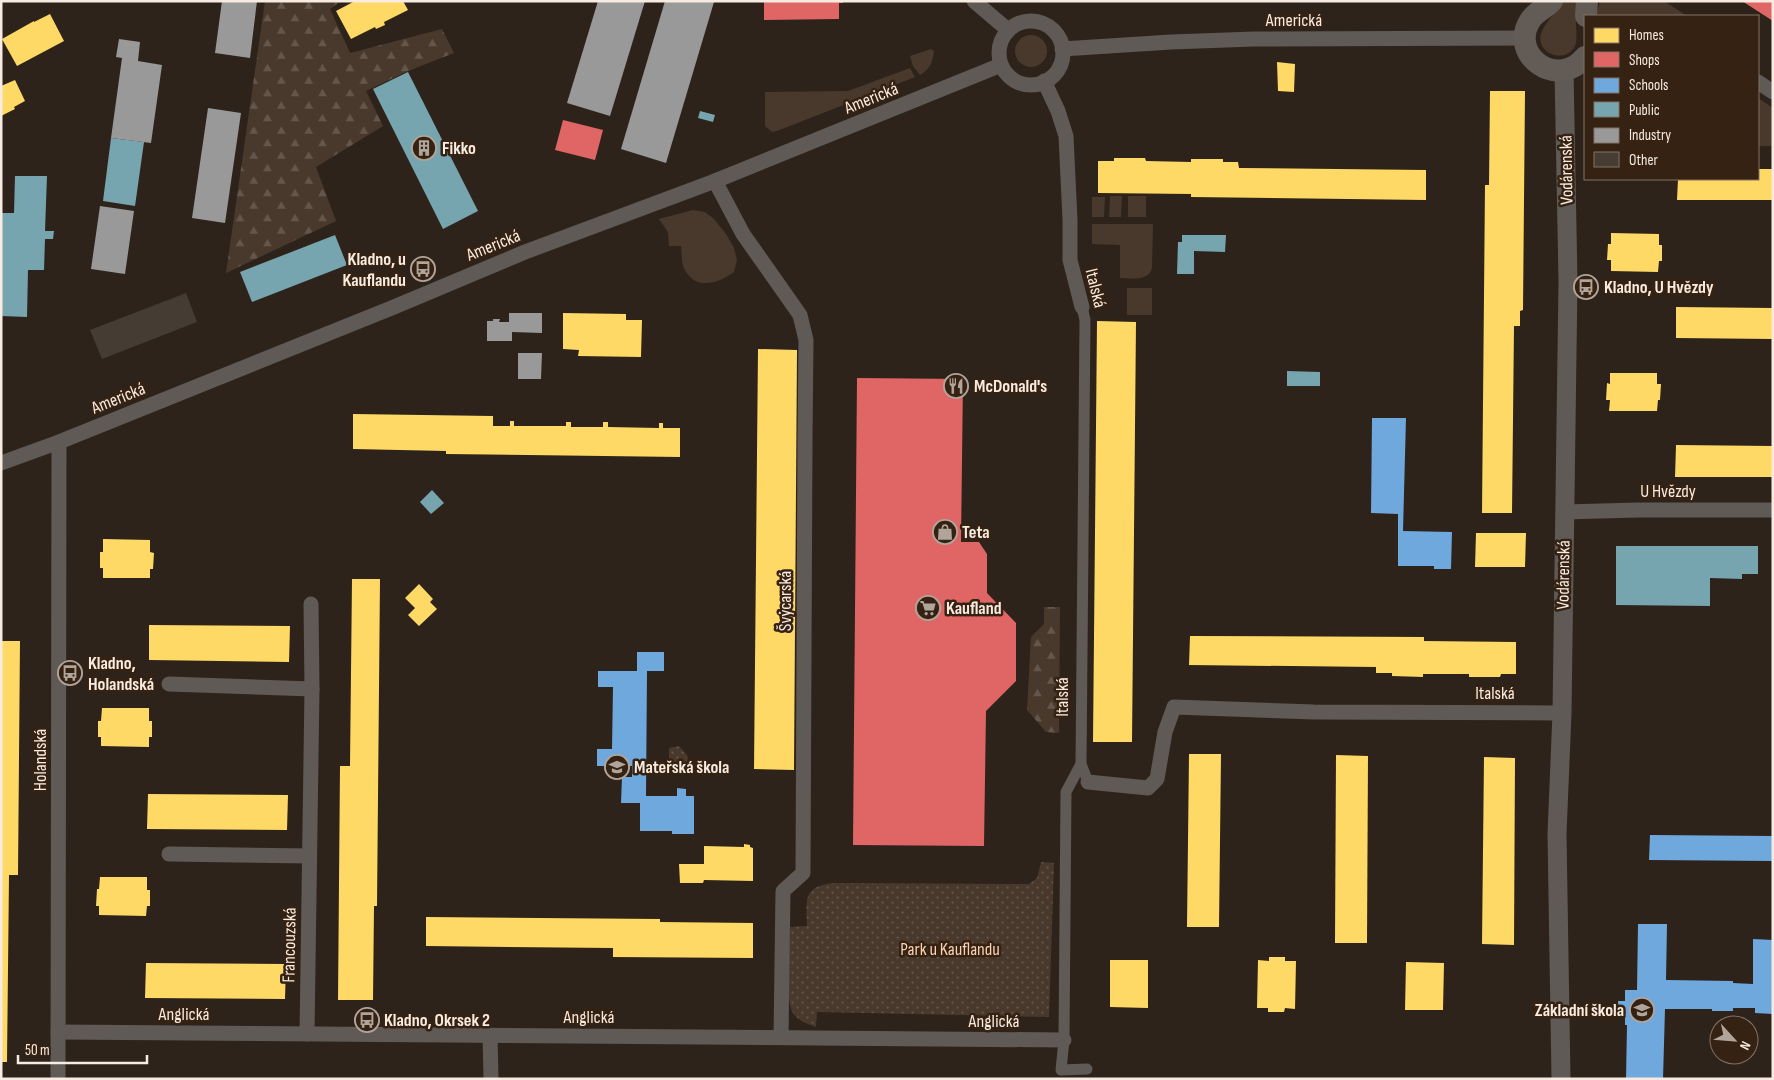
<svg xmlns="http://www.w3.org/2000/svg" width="1774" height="1080" font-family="'Sofia Sans Condensed',sans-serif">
	<defs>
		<pattern id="forest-firs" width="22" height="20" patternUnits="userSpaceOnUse" patternTransform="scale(1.25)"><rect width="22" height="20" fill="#49392c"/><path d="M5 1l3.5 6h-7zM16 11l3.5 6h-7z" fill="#64564a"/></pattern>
		<pattern id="park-dots" width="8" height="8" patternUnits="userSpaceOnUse" patternTransform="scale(1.25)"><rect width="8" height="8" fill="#49392c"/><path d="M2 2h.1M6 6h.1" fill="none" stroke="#64564a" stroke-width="1.8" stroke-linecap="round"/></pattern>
	</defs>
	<rect width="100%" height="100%" fill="#2d231a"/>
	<g fill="#49392c">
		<path d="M1562,1H1580C1578,9 1576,17 1576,25C1576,32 1578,41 1574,48C1563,64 1536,53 1541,34C1544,23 1557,12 1562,1Z"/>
		<polygon points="1600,1 1664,1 1687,16 1596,16"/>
		<circle cx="1031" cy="51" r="16"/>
		<path d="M931,49L934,51C933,62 930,69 920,75L913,66L910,56Z"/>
		<polygon points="910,68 915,77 777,131 772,132 765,126 765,92 848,91"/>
		<polygon points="1758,98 1773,108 1773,146 1758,146"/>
		<polygon points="1110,196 1122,196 1121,217 1109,217"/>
		<rect x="1128" y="196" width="18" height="21"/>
		<polygon points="1092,197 1105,197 1104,217 1092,217"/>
		<path d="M693,210L705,212L714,219L726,234L734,248L737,260L734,272C719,283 696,291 685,270C681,264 682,254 681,246H669L668,232L659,219Z"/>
		<path d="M1092,224H1153L1152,268C1148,282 1132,278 1120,278V245L1092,244Z"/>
		<rect x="1127" y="288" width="25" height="27"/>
	</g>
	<g fill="url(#forest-firs)">
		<polygon points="265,1 341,1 330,9 350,53 442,29 454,53 408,71 366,91 383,126 316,167 336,221 226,273"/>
		<polygon points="1044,607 1060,607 1059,733 1046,732 1027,710 1031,637 1044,624"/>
	</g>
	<g fill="url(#park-dots)">
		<polygon points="679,746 687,755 689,770 674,771 669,767 669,748"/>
		<path d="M1041,862L1054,863L1049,1017L817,1012L816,1027C808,1024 798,1021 793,1013C784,999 790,946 790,927L807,926C806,900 803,886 834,883L1029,884L1037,878Z"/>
	</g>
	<g fill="#ffd966">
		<polygon points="355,1 403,1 408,10 384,22 385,25 376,29 375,27 351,39 336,11"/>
		<polygon points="50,14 64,41 17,66 2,39 34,21 34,22"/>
		<polygon points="1277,62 1295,64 1294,92 1278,91"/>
		<polygon points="15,80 25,101 14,107 15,109 1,116 1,86"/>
		<polygon points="1490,91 1525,91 1523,310 1520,311 1520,326 1514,326 1512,513 1482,513 1485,185 1489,185"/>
		<polygon points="1114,158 1145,158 1146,161 1191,162 1191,159 1223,159 1223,162 1238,162 1239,168 1426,170 1426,200 1191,197 1191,194 1098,193 1098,161 1114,161"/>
		<polygon points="1758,169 1773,169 1773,200 1677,200 1678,179 1758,179"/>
		<polygon points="1611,233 1659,234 1659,245 1662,245 1662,261 1659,261 1658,272 1611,271 1611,260 1607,260 1608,244 1611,244"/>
		<polygon points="1676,307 1773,308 1773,339 1676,338"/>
		<polygon points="563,313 626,314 626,320 642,320 641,357 578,356 579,350 563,349"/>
		<polygon points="1097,321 1136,322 1132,742 1093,742"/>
		<polygon points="758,349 797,350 794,770 754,769"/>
		<polygon points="1610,373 1657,373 1657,384 1661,384 1660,400 1658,400 1657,411 1609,411 1610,400 1606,400 1607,383 1610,384"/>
		<polygon points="353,414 493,416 493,426 510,426 510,421 514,421 514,426 566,426 566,422 571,422 571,427 603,427 603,422 608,422 608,427 659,428 659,423 663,423 663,428 680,428 680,457 446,454 446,451 353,449"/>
		<polygon points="1676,445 1773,446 1773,477 1675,477"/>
		<polygon points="1476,533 1526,533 1525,567 1475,567"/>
		<polygon points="103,539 150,540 150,552 154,553 153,569 150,569 150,578 103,578 103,568 100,568 100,552 103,552"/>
		<polygon points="352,579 380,579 377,906 374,906 373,1000 338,1000 340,766 350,766"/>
		<polygon points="419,584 433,599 430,602 437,609 419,626 408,615 415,608 405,598"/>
		<polygon points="149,625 290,626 289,662 149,660"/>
		<polygon points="1190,636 1424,637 1424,641 1516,642 1516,674 1501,674 1500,677 1469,677 1469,674 1423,674 1423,677 1392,676 1392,673 1376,673 1376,667 1189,665"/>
		<polygon points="1,641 20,641 18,875 9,875 7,1062 1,1062"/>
		<polygon points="102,708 149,708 149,721 152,721 152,737 149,737 149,747 101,746 101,737 98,737 98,721 101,721"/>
		<polygon points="1189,754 1221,754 1219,927 1187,927"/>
		<polygon points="1336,755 1368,756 1367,943 1335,943"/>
		<polygon points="1484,757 1515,758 1514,945 1482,944"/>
		<polygon points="148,794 288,795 287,830 147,829"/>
		<polygon points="744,844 750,845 750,847 753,848 753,881 704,880 703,883 680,883 679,864 704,864 704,846 744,847"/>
		<polygon points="100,877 147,877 147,890 150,890 150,906 147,906 146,916 99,915 99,906 96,906 97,889 99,889"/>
		<polygon points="426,917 660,919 660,922 753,923 753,958 613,957 613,948 426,946"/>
		<polygon points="1269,957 1285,957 1285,961 1296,961 1295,1009 1285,1008 1284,1012 1268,1012 1268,1008 1257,1008 1258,960 1269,961"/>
		<polygon points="1110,960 1148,960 1148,1008 1110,1007"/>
		<polygon points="1406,962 1444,963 1443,1010 1405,1010"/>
		<polygon points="146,963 286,964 285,999 145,998"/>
	</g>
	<g fill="#e06666">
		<polygon points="764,1 843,1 843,3 839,3 839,19 764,20"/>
		<polygon points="1742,1 1773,1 1773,21"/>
		<polygon points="563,120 603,130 595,160 555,150"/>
		<polygon points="857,378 963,379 961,542 979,542 987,554 987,593 1016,623 1016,681 986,711 984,846 853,845"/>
	</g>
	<g fill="#6fa8dc">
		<polygon points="1372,418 1406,418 1403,531 1452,532 1451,569 1434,569 1434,566 1398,566 1398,514 1371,513"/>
		<polygon points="637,652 664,652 664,671 647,671 646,796 677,796 677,788 686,789 686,796 694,796 694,834 672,834 672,831 640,831 640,803 621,803 622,777 632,777 632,766 597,766 597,749 612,749 613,687 598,687 598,671 637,671"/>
		<polygon points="1650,835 1773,836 1773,861 1649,860"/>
		<polygon points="1638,924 1667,924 1666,980 1733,981 1733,983 1753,984 1753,939 1773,940 1773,1014 1755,1013 1755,1008 1733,1008 1733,1011 1712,1011 1712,1009 1665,1009 1663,1079 1626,1079 1627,1025 1625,1025 1625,1014 1618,1014 1618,1001 1625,1001 1625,990 1637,990"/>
	</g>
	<g fill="#76a5af">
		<polygon points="408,72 478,211 443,229 373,89"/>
		<polygon points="700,111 715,115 713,122 698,118"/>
		<polygon points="111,138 144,142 135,206 103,201"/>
		<polygon points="15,176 47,176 45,231 54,231 53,239 45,239 44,270 28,270 27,317 1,316 1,213 14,213"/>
		<polygon points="335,235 347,265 252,302 240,272"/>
		<polygon points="1182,235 1226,235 1225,252 1194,251 1194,274 1177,274 1178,242 1182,242"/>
		<polygon points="1287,371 1320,372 1320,386 1287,386"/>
		<polygon points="432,490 444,503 431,514 420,502"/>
		<polygon points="1616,546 1758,546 1758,574 1742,574 1742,579 1710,578 1710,606 1616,605"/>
	</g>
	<g fill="#999">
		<polygon points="222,1 257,1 250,58 215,53"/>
		<polygon points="598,1 645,1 610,116 567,103"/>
		<polygon points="665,1 714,2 666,163 621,149"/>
		<polygon points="119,39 140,42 138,61 162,65 151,143 111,138 122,58 116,57"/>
		<polygon points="208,108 241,113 225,223 192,218"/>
		<polygon points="100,206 134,211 125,274 91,269"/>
		<polygon points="509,313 542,313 542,333 512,332 512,341 487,341 487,321 493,321 493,319 500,319 499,322 509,322"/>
		<polygon points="518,353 542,353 541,379 518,379"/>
	</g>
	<polygon fill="#453c34" points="186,293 197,322 102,359 90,330"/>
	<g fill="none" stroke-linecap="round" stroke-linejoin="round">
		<g stroke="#5f5a56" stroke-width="11">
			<polyline points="1082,307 1085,320 1081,764 1088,782"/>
			<polyline points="1081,764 1066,792 1064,1040 1061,1070 1087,1069"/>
		</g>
		<g stroke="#5f5a56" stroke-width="15">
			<polyline points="974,1 1008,30"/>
			<circle cx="1031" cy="53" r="32"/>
			<polyline points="1062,49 1171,42 1254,39 1526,38"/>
			<polyline points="1044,81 1058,111 1066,136 1070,220 1070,260 1082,307"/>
			<polyline points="1758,82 1773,92"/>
			<polyline points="715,181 743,234 800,315 806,340 805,439 803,873 783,891 781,1037"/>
			<polyline points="1,463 59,442 394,307 525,252 715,181 1001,65"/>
			<polyline points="1564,512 1638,510 1773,510"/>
			<polyline points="169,684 312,689"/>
			<polyline points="1088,782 1148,788 1157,779 1165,732 1174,707 1314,712 1562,713"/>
			<polyline points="169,854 309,856"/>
			<polyline points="58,1032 1064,1040"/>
			<polyline points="307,1034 312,689 311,604"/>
			<polyline points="490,1035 491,1079"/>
			<polyline points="58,1079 59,442"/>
		</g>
		<polyline stroke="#5f5a56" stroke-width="19" points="1561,1079 1557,834 1562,713 1568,281 1564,71"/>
		<g stroke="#635b56" stroke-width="22">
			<path d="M1552,1C1546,8 1537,11 1531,19C1507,54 1557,91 1585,57"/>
			<polyline points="1586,16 1587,1"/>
		</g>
	</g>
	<defs>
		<symbol id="building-ring" viewBox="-11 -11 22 22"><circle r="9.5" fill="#352212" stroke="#b1a59b" stroke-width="1.5"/><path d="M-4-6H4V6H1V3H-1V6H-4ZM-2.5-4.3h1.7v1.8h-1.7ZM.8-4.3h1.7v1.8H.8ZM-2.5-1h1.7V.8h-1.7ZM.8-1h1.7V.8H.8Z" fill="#b1a59b"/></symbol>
		<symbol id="bus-ring" viewBox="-11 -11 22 22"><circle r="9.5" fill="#352212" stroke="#b1a59b" stroke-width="1.5"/><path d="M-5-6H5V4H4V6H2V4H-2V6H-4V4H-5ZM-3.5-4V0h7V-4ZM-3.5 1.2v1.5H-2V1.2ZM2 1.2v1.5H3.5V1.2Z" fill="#b1a59b"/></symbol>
		<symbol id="restaurant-ring" viewBox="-11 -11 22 22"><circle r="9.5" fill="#352212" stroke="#b1a59b" stroke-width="1.5"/><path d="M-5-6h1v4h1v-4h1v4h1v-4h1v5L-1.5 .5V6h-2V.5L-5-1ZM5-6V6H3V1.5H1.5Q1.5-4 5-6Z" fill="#b1a59b"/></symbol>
		<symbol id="shop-ring" viewBox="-11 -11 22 22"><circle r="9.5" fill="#352212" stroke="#b1a59b" stroke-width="1.5"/><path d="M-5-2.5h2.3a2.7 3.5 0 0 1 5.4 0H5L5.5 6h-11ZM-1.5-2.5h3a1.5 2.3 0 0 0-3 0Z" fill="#b1a59b"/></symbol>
		<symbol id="supermarket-ring" viewBox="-11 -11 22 22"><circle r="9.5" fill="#352212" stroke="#b1a59b" stroke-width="1.5"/><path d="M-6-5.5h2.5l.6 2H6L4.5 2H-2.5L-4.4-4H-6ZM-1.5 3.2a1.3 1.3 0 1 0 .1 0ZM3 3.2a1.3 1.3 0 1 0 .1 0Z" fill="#b1a59b"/></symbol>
		<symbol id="school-ring" viewBox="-11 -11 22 22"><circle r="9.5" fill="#352212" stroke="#b1a59b" stroke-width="1.5"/><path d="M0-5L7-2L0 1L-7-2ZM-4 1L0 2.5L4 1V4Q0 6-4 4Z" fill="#b1a59b"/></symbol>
	</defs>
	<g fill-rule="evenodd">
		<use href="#building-ring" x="410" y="134" width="28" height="28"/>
		<use href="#bus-ring" x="409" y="255" width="28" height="28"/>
		<use href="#bus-ring" x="1572" y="273" width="28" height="28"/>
		<use href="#restaurant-ring" x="942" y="372" width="28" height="28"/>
		<use href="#shop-ring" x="931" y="518" width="28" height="28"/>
		<use href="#supermarket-ring" x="914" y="594" width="28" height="28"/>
		<use href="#bus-ring" x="56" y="659" width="28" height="28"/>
		<use href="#school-ring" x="603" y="753" width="28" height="28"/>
		<use href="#school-ring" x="1628" y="996" width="28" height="28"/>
		<use href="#bus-ring" x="353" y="1006" width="28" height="28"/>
	</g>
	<g text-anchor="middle" stroke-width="5" stroke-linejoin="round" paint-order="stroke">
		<g font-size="18" fill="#f8ebe1" stroke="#352212">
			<text x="1294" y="26">Americká</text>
			<text transform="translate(871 98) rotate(-22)" y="6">Americká</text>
			<text transform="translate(1566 170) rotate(-91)" y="6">Vodárenská</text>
			<text transform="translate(493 245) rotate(-22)" y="6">Americká</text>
			<text transform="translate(1096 288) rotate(76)" y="6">Italská</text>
			<text transform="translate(118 398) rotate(-22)" y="6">Americká</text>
			<text x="1668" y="497">U Hvězdy</text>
			<text transform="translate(1563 575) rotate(-89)" y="6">Vodárenská</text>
			<text transform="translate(785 601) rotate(-90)" y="6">Švýcarská</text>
			<text x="1495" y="699">Italská</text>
			<text transform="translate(1062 697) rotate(-90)" y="6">Italská</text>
			<text transform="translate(40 760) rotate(-90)" y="6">Holandská</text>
			<text transform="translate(289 945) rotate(-89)" y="6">Francouzská</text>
			<text x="184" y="1020">Anglická</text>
			<text x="589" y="1023">Anglická</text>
			<text x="994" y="1027">Anglická</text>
		</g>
		<g font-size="18" font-weight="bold" fill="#f8ebe1" stroke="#352212" text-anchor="start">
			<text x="442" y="154">Fikko</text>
			<text x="406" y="265" text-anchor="end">Kladno, u<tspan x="406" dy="21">Kauflandu</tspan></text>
			<text x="1604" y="293">Kladno, U Hvězdy</text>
			<text x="974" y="392">McDonald's</text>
			<text x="962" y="538">Teta</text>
			<text x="946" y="614">Kaufland</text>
			<text x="88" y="669">Kladno,<tspan x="88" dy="21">Holandská</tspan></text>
			<text x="634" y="773">Mateřská škola</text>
			<text x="1624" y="1016" text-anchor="end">Základní škola</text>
			<text x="384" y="1026">Kladno, Okrsek 2</text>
		</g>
		<g font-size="18" fill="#f9d2b4" stroke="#352212">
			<text x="950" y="955">Park u Kauflandu</text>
		</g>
	</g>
	<rect width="1774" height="1080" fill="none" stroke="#f8ebe1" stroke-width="5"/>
	<rect x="1584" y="15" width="175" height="165" fill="#352212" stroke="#837265"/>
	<rect x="1594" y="28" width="25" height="15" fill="#ffd966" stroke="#837265"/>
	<text x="1629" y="40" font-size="15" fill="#f8ebe1">Homes</text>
	<rect x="1594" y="52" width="25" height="15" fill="#e06666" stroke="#837265"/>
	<text x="1629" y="65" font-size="15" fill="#f8ebe1">Shops</text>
	<rect x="1594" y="78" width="25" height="15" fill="#6fa8dc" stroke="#837265"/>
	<text x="1629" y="90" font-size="15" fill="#f8ebe1">Schools</text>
	<rect x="1594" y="102" width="25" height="15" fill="#76a5af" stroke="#837265"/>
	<text x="1629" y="115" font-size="15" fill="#f8ebe1">Public</text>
	<rect x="1594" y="128" width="25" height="15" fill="#999999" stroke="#837265"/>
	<text x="1629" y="140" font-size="15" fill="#f8ebe1">Industry</text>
	<rect x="1594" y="152" width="25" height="15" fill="#453c34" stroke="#837265"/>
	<text x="1629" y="165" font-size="15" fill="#f8ebe1">Other</text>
	<g transform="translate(1734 1040) rotate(116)"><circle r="24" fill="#352212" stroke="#837265"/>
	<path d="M0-4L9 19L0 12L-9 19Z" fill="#b1a59b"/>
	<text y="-8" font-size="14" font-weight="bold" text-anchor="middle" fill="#f8ebe1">N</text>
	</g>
	<path d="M18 1055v8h129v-8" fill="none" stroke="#f8ebe1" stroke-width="2.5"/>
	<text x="25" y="1055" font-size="15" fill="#f8ebe1" stroke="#352212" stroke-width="4" paint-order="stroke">50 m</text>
</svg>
